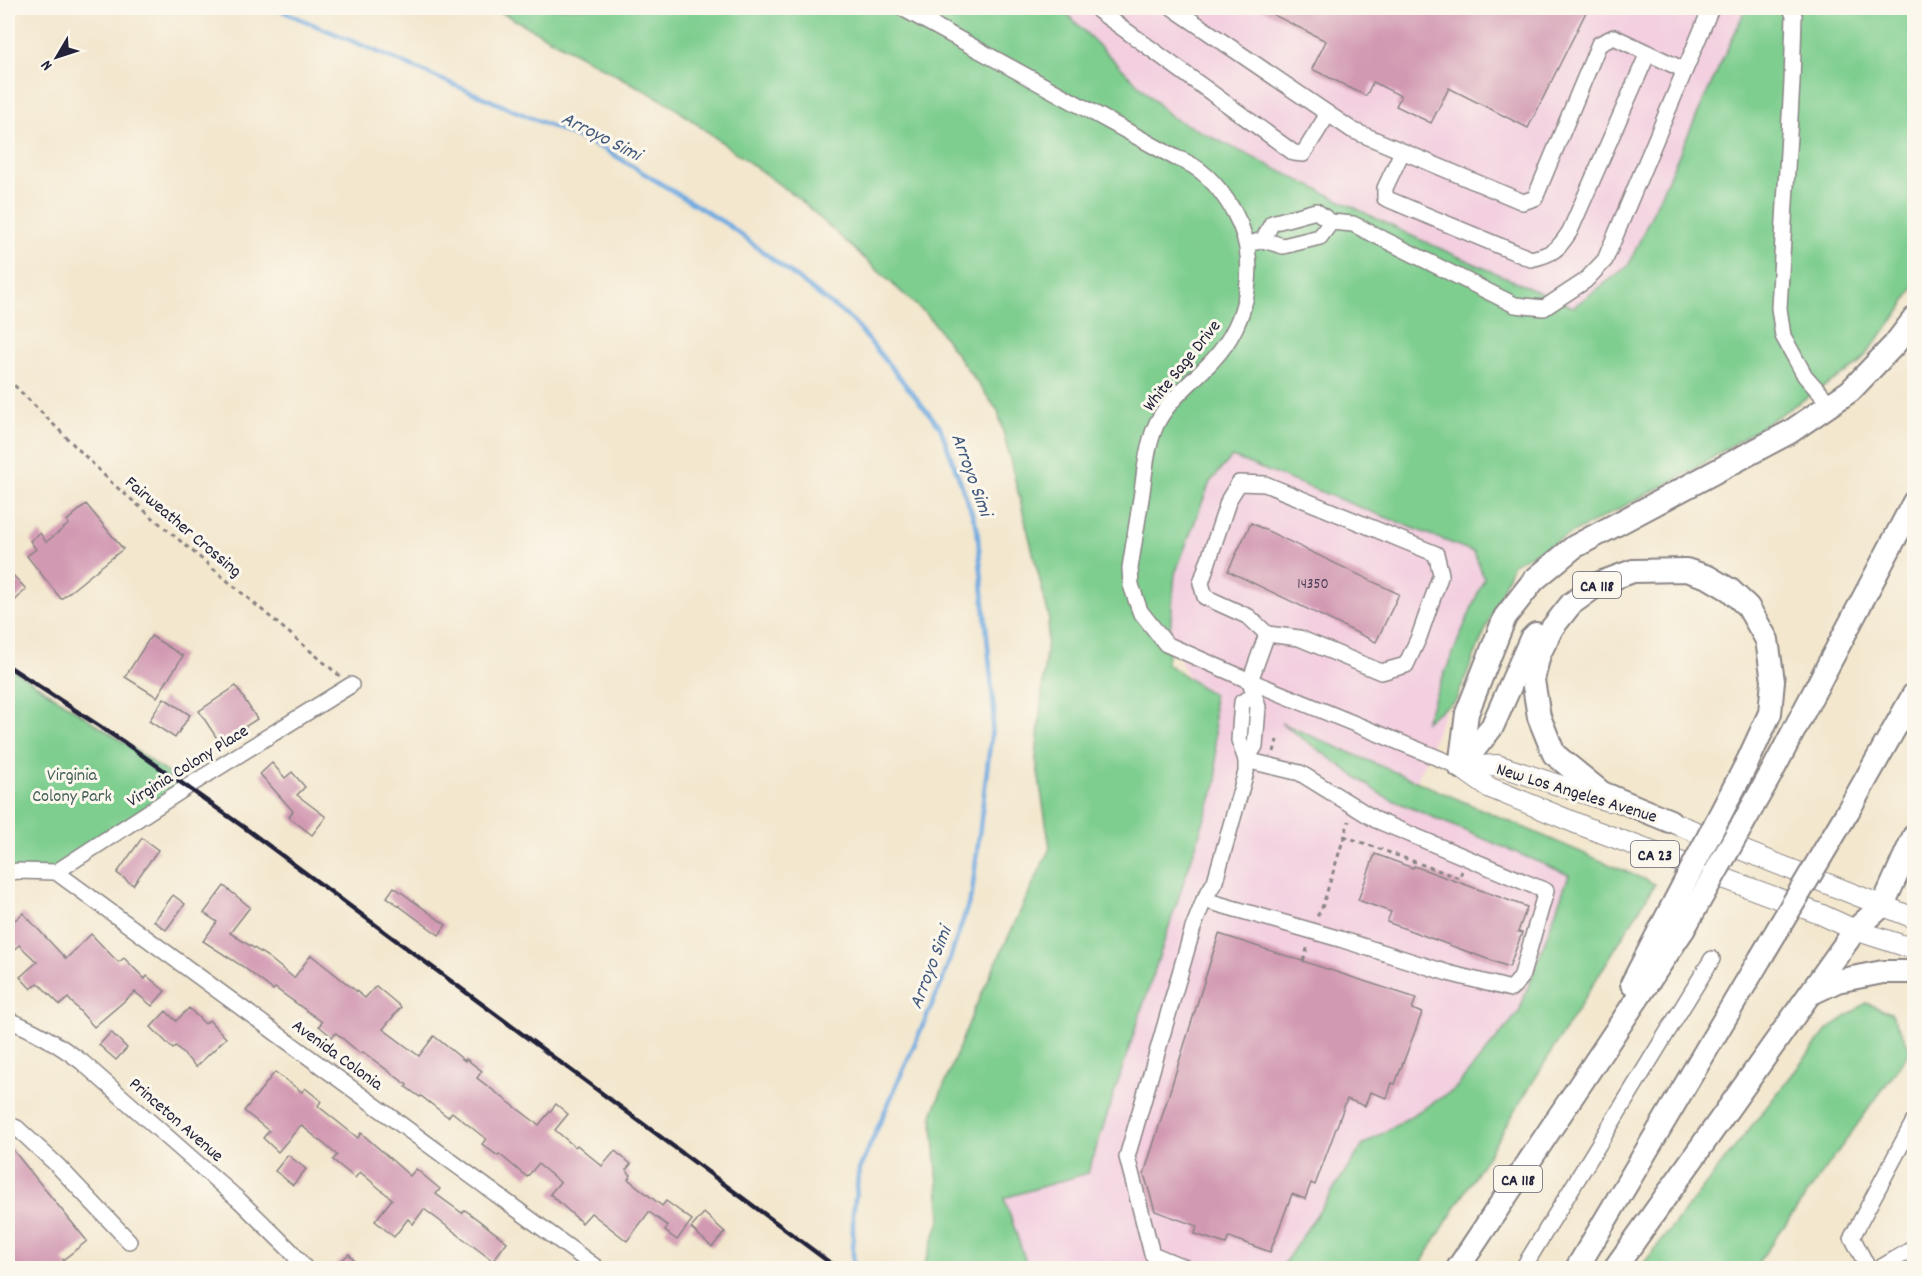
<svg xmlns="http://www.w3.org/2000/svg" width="1922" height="1276" font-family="Dekko,sans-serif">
	<rect width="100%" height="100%" fill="#fbf7ec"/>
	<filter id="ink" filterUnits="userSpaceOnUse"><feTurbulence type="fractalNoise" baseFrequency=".0167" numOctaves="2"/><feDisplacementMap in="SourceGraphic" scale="12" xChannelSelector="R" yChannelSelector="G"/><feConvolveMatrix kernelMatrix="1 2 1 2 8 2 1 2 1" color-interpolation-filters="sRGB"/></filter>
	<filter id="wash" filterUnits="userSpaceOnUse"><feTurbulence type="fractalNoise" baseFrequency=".008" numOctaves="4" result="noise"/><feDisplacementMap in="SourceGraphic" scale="24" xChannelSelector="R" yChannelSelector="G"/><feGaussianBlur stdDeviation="1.35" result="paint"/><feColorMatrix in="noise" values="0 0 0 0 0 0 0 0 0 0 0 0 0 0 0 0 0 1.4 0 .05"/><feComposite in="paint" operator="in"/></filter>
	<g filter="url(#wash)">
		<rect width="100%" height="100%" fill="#f3e7ce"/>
		<g fill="#f3cfe0">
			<polygon points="1067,8 1746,8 1628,266 1574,307 1414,237 1171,117 1065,12"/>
			<polygon points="1222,449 1505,557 1411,796 1592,876 1525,1026 1296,1268 1023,1268 997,1202 1076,1168 1201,709 1159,609"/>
		</g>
		<g fill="#7ece8f" stroke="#507865" stroke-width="1.5">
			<polygon points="493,8 1067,8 1065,12 1171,117 1414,237 1573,307 1628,266 1746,8 1914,8 1914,286 1903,307 1858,365 1688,473 1513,564 1456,700 1425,721 1484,578 1474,552 1232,457 1210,482 1175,574 1167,664 1213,695 1217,781 1088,1173 1004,1198 1028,1268 923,1268 941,1218 932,1115 974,1010 1050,848 1036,759 1049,617 998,411 930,318 799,199 668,103"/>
			<polygon points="8,666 125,743 187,787 56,872 8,873"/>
			<polygon points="1281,723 1655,884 1418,1268 1281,1268 1363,1145 1454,1090 1519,1012 1569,875 1383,796"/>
			<polygon points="1866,1003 1891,1013 1911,1050 1754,1268 1640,1268 1828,1029"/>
		</g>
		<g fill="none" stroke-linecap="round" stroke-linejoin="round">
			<polyline stroke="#70aae0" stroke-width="4.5" points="275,8 606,150 728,225 853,321 940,427 977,527 994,712 972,893 942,982 859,1170 853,1214 853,1268"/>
		</g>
		<g id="blocks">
			<g fill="#d299b2">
				<polygon points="1260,8 1588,8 1528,128 1449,88 1431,123 1396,106 1401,96 1373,82 1366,96 1312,69 1326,41"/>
				<polygon points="86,504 123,549 61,599 27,556 36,549 30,541 40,533 46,542 69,524 67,521"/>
				<polygon points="1251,523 1399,594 1376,642 1228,571"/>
				<polygon points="8,570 26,589 8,608"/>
				<polygon points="151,636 183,656 157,697 125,677"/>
				<polygon points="236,686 257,719 220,743 199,711"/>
				<polygon points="164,698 190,715 175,738 149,721"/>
				<polygon points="272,763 285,778 292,772 305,787 297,795 326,817 312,835 289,817 293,811 260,774"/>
				<polygon points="142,838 158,850 133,885 117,873"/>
				<polygon points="1375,854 1413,868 1414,866 1527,907 1518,932 1522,933 1509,967 1387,922 1391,912 1358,900"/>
				<polygon points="224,886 250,907 230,933 268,957 294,978 311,955 365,998 376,986 401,1007 383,1029 419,1056 434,1036 465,1061 466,1059 482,1071 477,1078 539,1125 556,1104 568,1114 555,1130 575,1147 577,1145 602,1166 615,1151 631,1164 626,1170 631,1175 628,1179 662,1206 666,1201 692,1220 677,1240 665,1231 668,1226 649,1212 627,1241 591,1213 582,1223 550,1194 560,1182 538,1164 527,1177 499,1154 498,1156 482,1144 486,1139 452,1112 448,1117 421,1096 420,1097 406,1087 407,1085 363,1052 361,1054 336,1033 332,1037 319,1026 322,1022 275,988 273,990 242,966 203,941 217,922 204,913"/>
				<polygon points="394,887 446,925 439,935 387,897"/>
				<polygon points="173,895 185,904 166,930 154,921"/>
				<polygon points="23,913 66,959 91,934 115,959 119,962 124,958 145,979 147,976 165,991 152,1006 135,992 94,1027 68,998 60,1005 38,983 31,989 20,977 37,962 19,945 8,955 8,926"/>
				<polygon points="1219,934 1416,998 1412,1009 1422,1013 1395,1084 1392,1083 1387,1098 1370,1092 1365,1106 1347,1099 1315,1185 1311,1183 1305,1199 1292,1194 1270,1252 1229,1237 1226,1244 1195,1234 1197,1226 1155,1211 1144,1174"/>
				<polygon points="189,1008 205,1024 209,1020 226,1038 196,1067 176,1046 173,1049 151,1027 166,1011 176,1021"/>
				<polygon points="111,1032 127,1048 116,1060 99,1045"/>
				<polygon points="275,1072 302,1092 305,1088 321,1101 318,1106 358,1138 361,1133 410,1176 416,1169 440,1189 436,1194 462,1213 465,1210 507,1242 493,1261 424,1209 413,1224 408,1219 394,1237 375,1221 392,1199 360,1172 355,1178 333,1160 337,1155 301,1125 278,1152 263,1138 269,1131 244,1111"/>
				<polygon points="8,1144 87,1241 63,1260 70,1269 8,1269"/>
				<polygon points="288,1155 306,1169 293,1185 275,1171"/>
				<polygon points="704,1213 725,1232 712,1247 691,1228"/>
				<polygon points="349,1254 361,1269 331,1269"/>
			</g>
		</g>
	</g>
	<g filter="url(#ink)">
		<use href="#blocks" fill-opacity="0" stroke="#8a8484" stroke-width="1.5"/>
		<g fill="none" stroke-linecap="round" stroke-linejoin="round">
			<defs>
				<g id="minor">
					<path d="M902,8L1176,158C1202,166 1221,189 1234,212C1261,260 1249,321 1213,360C1194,381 1168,399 1156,425C1147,446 1145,469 1142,492C1138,517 1134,543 1130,568L1131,585L1140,611L1166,644L1250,681L1460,767"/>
					<polyline points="1097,8 1099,11 1294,153 1303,154 1328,114"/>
					<polyline points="1173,8 1352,130 1523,202 1535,198 1599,44 1614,37 1684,70"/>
					<polyline points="1791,8 1794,16 1792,82 1779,308 1783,336 1805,376 1830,404"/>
					<path d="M1402,152L1385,188V198L1531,259C1553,254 1558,250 1570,231L1648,53"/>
					<polyline points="1263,240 1272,223 1316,211 1331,222 1353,224 1515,305 1544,308 1585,281 1605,260 1711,8"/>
					<polyline points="1256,242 1263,240 1283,246 1320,237 1331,222"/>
					<polyline points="1246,760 1255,746 1258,707 1250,681 1267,634 1249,617 1205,597 1201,583 1229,499 1239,483 1265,484 1436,554 1441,574 1419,637 1406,665 1381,672 1299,638 1267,634"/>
					<polyline points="56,872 597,1268"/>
					<polyline points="8,873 17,871 56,872 187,787 351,685"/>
					<polyline points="1204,900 1340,939 1448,973 1511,989 1521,978 1546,891 1376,820 1300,773 1246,760"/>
					<path d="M8,1020C35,1030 58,1044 82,1062L240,1201L290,1250L305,1268"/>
					<polyline points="8,1124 17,1128 57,1165 129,1241"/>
					<polyline points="1186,1268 1152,1254 1127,1157 1193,928 1204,900 1215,881 1246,772 1246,760 1239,740 1242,702 1254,696"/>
					<polyline points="1523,1268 1712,959"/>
					<polyline points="1868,1268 1852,1237 1914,1121"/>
					<polyline points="1880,1268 1914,1248"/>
				</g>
				<g id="major">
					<polyline points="1460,767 1488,787 1583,826 1820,914 1855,930 1914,949"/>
					<polyline points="1460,767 1497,765 1608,801"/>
					<polyline points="1656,816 1914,918"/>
				</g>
				<g id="highway">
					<polyline points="1461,766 1492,727 1531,639 1536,634"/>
					<polyline points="1460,767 1467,713 1505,617 1534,580 1574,547 1790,432 1850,391 1894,345 1914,319"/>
					<polyline points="1772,772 1914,502"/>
					<polyline points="1848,811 1914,694"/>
					<polyline points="1670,821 1602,793 1554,754 1539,717 1533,680 1539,654 1552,628 1571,604 1600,583 1633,571 1686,570 1708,577 1730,590 1748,607 1767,640 1773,681 1770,713 1747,763"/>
					<polyline points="1632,984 1664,922"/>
					<polyline points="1812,993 1837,981 1883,972 1914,972"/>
					<polyline points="1458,1268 1683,930"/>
					<polyline points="1577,1268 1760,959"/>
					<polyline points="1615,1268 1855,930 1883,905 1914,836"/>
				</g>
			</defs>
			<use href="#minor" stroke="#8a8484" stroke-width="18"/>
			<use href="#major" stroke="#8a8484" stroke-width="22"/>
			<use href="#highway" stroke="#8a8484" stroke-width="26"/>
			<g stroke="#8a8484" stroke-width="3" stroke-dasharray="4.5 4.5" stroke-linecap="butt">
				<polyline points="8,379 113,484 340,676"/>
				<polyline points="1274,752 1277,740"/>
				<polyline points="1344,836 1459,878 1462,871"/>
				<polyline points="1317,916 1321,911 1349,821"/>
				<polyline points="1303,961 1308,946"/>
			</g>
			<use href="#minor" stroke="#fff" stroke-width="15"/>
			<use href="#major" stroke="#fff" stroke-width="20"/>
			<use href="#highway" stroke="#fff" stroke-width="22"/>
			<polyline stroke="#22223b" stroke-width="4.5" points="8,666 125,743 245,828 837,1268"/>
			<defs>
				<g id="highway-bridge">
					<polyline points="1664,922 1747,763"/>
					<polyline points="1683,930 1772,772"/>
					<polyline points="1760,959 1848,811"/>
				</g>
			</defs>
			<use href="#highway-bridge" stroke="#8a8484" stroke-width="26" stroke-linecap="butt"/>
			<use href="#highway-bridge" stroke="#fff" stroke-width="22"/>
		</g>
	</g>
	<g text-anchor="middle" stroke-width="6" stroke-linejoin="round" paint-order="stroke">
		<g font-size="15" fill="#4e4059">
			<text x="1313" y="588">14350</text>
		</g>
		<g fill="#fbf7ec" stroke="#636270" stroke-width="1.5">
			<rect x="1573" y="572" width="48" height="26" rx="4.5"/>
			<rect x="1631" y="841" width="48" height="26" rx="4.5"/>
			<rect x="1494" y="1166" width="48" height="26" rx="4.5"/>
		</g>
		<g font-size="16" font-weight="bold" fill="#22223b">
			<text x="1597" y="591">CA 118</text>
			<text x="1655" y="860">CA 23</text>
			<text x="1518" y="1185">CA 118</text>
		</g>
		<g font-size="18" fill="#22223b" stroke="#fbf7ec">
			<text transform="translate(1181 365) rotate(-51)" y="6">White Sage Drive</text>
			<text transform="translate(184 526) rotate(40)" y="6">Fairweather Crossing</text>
			<text transform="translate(187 765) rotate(-32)" y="6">Virginia Colony Place</text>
			<text transform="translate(1577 792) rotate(17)" y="6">New Los Angeles Avenue</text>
			<text transform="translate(338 1054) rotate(36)" y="6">Avenida Colonia</text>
			<text transform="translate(177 1119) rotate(41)" y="6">Princeton Avenue</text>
		</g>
		<g font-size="18" fill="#425e58" stroke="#fbf7ec">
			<text x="72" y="780">Virginia<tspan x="72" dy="21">Colony Park</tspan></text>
		</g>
		<g font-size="20" font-style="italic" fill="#41587d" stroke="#fbf7ec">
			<text transform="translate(602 135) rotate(27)" y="7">Arroyo Simi</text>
			<text transform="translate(973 474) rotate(70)" y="7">Arroyo Simi</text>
			<text transform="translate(929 967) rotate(-69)" y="7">Arroyo Simi</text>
		</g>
	</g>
	<rect width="1922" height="1276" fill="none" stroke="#fbf7ec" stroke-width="30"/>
	<g transform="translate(57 57) rotate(231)" stroke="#fbf7ec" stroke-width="4.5" paint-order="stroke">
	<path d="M0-4.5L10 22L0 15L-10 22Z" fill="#22223b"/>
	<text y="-9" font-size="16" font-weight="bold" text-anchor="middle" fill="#22223b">N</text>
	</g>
</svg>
